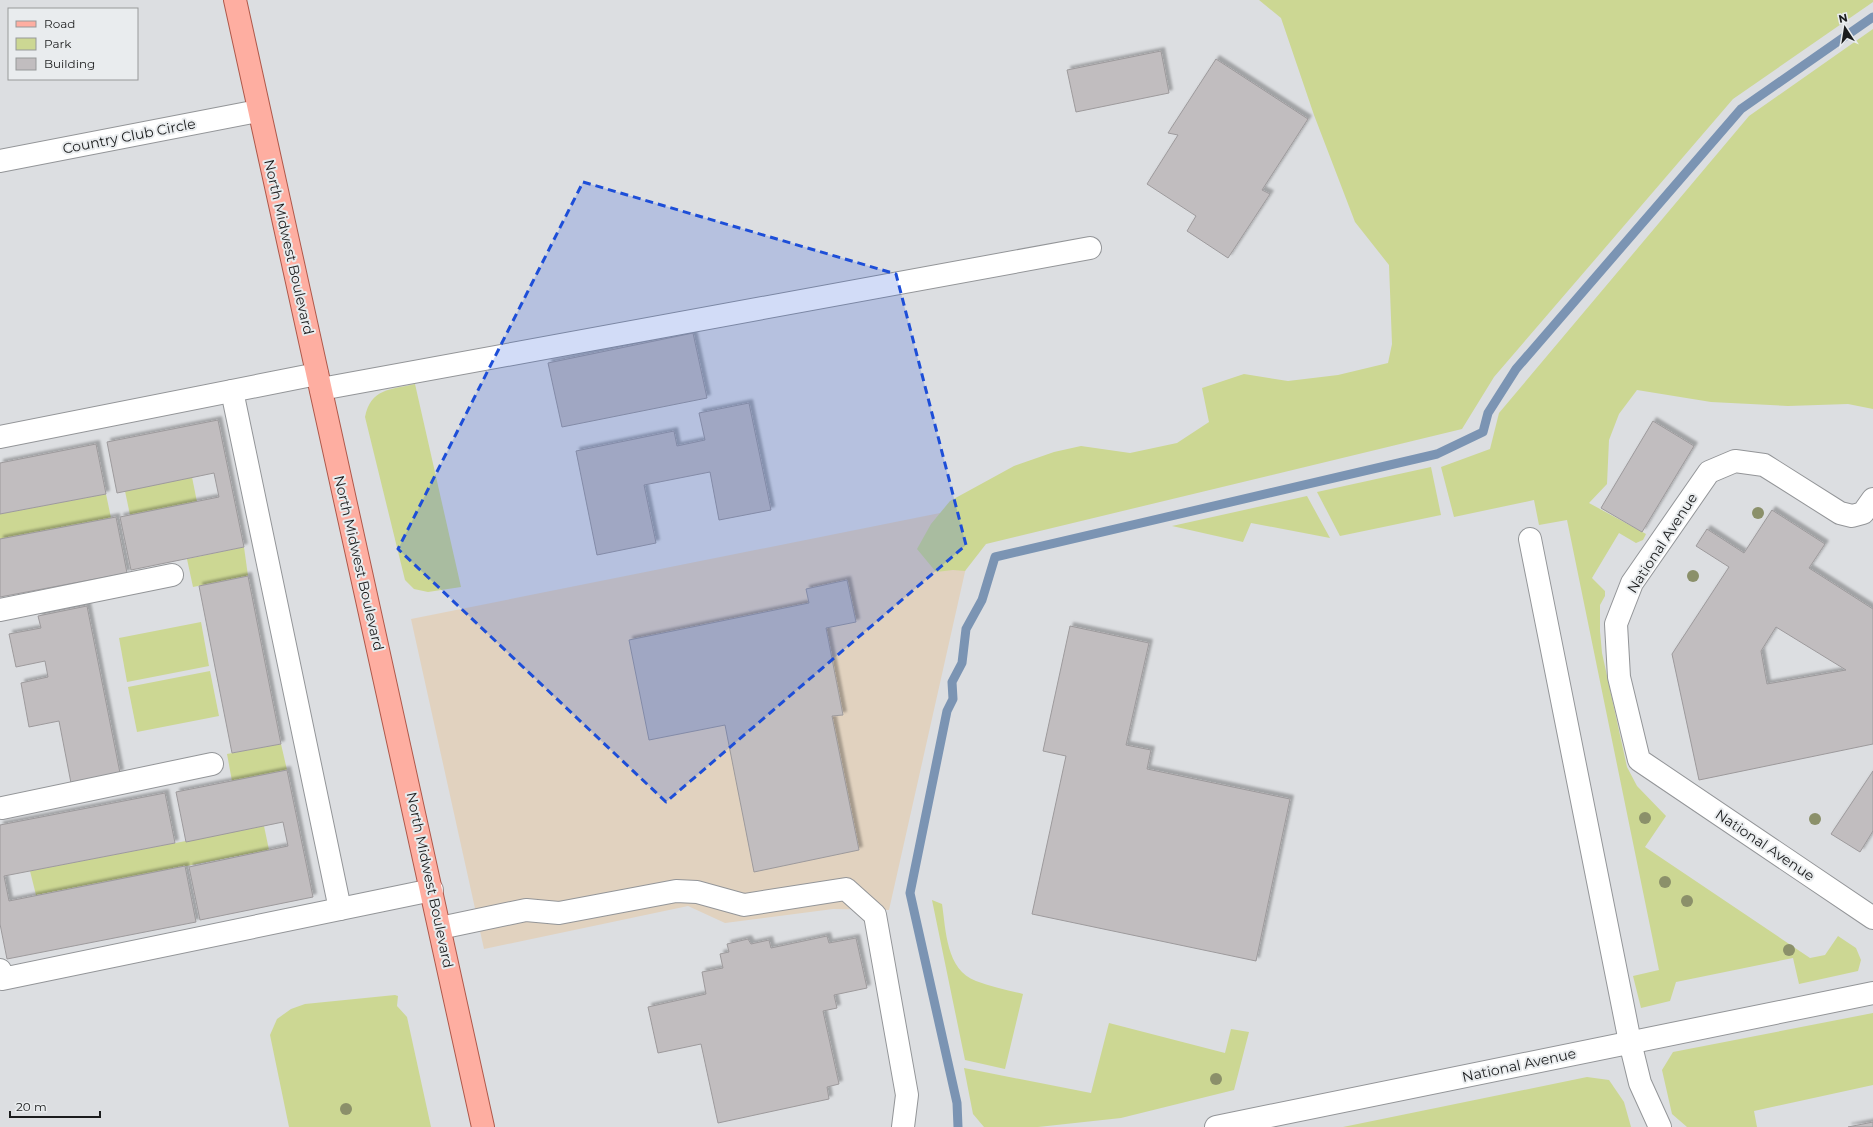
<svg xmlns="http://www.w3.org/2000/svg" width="1873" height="1127" font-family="Montserrat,sans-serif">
	<defs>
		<filter id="shadow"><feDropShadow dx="3.5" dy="-3.5" stdDeviation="1" flood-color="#0004"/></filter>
	</defs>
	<rect width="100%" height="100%" fill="#dcdee1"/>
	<polygon fill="#e1d2bf" points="980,505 889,910 833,909 725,923 688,906 484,949 411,619"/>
	<g fill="#ccd793">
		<polygon points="1259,0 1873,0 1873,2 1733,99 1494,377 1462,429 986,544 965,571 953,570 936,572 917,549 931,524 950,501 1014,466 1054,452 1081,446 1130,453 1177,443 1209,422 1202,388 1244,374 1288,381 1338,375 1388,363 1392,344 1389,265 1355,222 1314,115 1281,18"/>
		<polygon points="1873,29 1873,409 1848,404 1788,406 1711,402 1637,390 1619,414 1609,440 1607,484 1589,503 1646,534 1643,540 1636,543 1619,533 1592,578 1605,591 1605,596 1600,605 1600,631 1602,653 1627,767 1637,786 1666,816 1645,847 1810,958 1825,955 1838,936 1856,948 1861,960 1858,971 1799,984 1793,958 1676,982 1670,1001 1641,1008 1633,976 1659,970 1567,520 1539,525 1534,500 1454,517 1441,467 1490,449 1499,413 1749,116"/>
		<path d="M415,384L461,587L428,592L414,589L405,580L365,417C371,388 390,390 415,384Z"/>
		<polygon points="1431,467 1441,515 1340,536 1317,492"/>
		<polygon points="192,477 197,502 130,515 125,491"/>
		<polygon points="106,494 111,518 0,539 0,514"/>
		<polygon points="1307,496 1330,538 1251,523 1243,542 1172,526"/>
		<polygon points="244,547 248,576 193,587 187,559"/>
		<polygon points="201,622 209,666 127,682 119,638"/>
		<polygon points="210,671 219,716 137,732 128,687"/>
		<polygon points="281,744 287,770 232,781 227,754"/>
		<polygon points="264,826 269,850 36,895 30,871"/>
		<path d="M932,900L942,904C946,930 946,970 976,981C991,987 1007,990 1023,994L1005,1069L965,1060Z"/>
		<polygon points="395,995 398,996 397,1006 407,1017 431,1127 289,1127 270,1035 277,1019 291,1009 305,1004"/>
		<polygon points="1873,1013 1873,1085 1754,1111 1757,1127 1687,1127 1672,1114 1662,1070 1673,1052"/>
		<polygon points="1109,1023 1225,1053 1231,1029 1249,1032 1234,1090 1121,1118 1038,1127 984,1127 973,1114 964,1068 1091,1093"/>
		<polygon points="1587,1077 1609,1080 1624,1102 1631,1127 1343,1127"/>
	</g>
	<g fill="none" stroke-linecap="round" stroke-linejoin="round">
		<polyline stroke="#7b94b3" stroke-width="9" points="958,1127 957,1103 910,893 947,711 953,699 952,682 962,663 966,629 982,600 995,557 1437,454 1483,432 1488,413 1516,369 1741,109 1873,17"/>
	</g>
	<g fill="#c1bdbf" stroke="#9d9a9c" fill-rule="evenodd" filter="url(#shadow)">
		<polygon points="1161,51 1169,93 1076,112 1067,70"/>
		<polygon points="1216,59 1308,119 1262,190 1270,194 1228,258 1187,231 1196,216 1147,184 1178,135 1168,133"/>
		<polygon points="693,333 707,398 562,427 548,363"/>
		<polygon points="749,403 771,510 719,520 710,472 644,485 656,543 597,555 576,451 674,431 677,446 705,440 699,413"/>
		<polygon points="218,420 244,547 131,570 120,517 219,497 214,473 117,493 107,442"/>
		<polygon points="1653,421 1694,446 1642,532 1601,508"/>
		<polygon points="96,444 106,494 0,514 0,463"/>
		<path d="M1772,510L1825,544L1809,568L1873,609V744L1699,780L1672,654L1729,567L1696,546L1707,529L1744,553ZM1776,627L1846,670L1767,684L1761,651Z"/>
		<polygon points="116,517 127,573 0,597 0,539"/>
		<polygon points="248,576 281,744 232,753 199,586"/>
		<polygon points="847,580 856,622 826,628 843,715 832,716 859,850 754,872 725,725 649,740 629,640 809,603 806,589"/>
		<polygon points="87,606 120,773 71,783 59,721 29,727 21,683 48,677 45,661 16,667 9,634 41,628 38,616"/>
		<polygon points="1070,626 1149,643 1126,745 1151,750 1147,769 1290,799 1256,961 1032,914 1066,756 1043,751"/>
		<polygon points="287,770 313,897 200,920 189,867 288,846 283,822 186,842 176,792"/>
		<polygon points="1873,771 1873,831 1860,852 1831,834"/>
		<polygon points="165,793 175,843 4,876 9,901 185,866 196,922 7,959 0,924 0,825"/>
		<polygon points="827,936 829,943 856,938 867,988 834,995 837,1008 823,1011 839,1084 827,1087 829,1099 718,1123 701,1044 658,1053 648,1007 706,994 702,972 723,968 720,954 729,952 727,944 748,939 751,944 769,940 771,948"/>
		<polygon points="1873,1122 1873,1127 1848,1127"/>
	</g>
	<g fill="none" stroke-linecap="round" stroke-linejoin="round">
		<defs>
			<g id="minor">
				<polyline points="0,161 258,111"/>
				<polyline points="321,389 1090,248"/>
				<polyline points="0,437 317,374"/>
				<polyline points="1873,499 1863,513 1852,516 1840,513 1764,465 1735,461 1709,472 1632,583 1616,624 1619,677 1639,760 1873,918"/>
				<polyline points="1530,539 1630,1042 1640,1083 1660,1127"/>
				<polyline points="0,610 172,575"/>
				<polyline points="2,808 212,764"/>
				<polyline points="340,909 432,890"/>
				<polyline points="440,928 526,910 559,913 676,891 697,892 744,905 846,889 875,915 907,1095 903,1127"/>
				<polyline points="0,970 2,979 340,909 232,391"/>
				<polyline points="1216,1127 1873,993"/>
			</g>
			<polyline id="major" points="235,0 483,1127"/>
		</defs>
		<use href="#minor" stroke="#939598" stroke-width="24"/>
		<use href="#major" stroke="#af584a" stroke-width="24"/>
		<use href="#minor" stroke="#fff" stroke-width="22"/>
		<use href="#major" stroke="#feaea1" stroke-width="22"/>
	</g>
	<g fill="#8b906a">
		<circle cx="1758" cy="513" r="6"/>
		<circle cx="1693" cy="576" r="6"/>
		<circle cx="1645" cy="818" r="6"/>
		<circle cx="1815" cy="819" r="6"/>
		<circle cx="1665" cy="882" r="6"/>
		<circle cx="1687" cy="901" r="6"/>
		<circle cx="1789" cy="950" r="6"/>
		<circle cx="1216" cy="1079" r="6"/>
		<circle cx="346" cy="1109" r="6"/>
	</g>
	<path fill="#1d4ed8" fill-opacity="0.2" stroke="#1d4ed8" stroke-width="3" stroke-dasharray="8 5" stroke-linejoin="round" d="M583,182L896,274L966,545L666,802L398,549Z"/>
	<g text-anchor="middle" stroke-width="4" stroke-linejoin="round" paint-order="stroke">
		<g font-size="14" fill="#1b1c1d" stroke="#e9ecee">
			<text transform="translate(129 136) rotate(-11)" y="5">Country Club Circle</text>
			<text transform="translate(289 247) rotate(77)" y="5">North Midwest Boulevard</text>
			<text transform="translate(1662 543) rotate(-57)" y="5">National Avenue</text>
			<text transform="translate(359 563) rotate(77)" y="5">North Midwest Boulevard</text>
			<text transform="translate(1765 845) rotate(34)" y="5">National Avenue</text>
			<text transform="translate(430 880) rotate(78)" y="5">North Midwest Boulevard</text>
			<text transform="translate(1519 1065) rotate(-12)" y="5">National Avenue</text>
		</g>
	</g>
	<rect x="8" y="8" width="130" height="72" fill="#e9ecee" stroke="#97999a"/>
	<rect x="16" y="21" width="20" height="6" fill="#feaea1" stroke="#97999a"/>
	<text x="44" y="28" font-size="12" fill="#1b1c1d">Road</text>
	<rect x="16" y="38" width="20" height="12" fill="#ccd793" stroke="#97999a"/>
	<text x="44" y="48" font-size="12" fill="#1b1c1d">Park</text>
	<rect x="16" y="58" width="20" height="12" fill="#c1bdbf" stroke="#97999a"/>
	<text x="44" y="68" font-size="12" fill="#1b1c1d">Building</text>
	<g transform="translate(1845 28) rotate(348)" stroke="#e9ecee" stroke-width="3" paint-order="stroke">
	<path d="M0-3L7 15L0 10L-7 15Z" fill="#1b1c1d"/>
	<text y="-6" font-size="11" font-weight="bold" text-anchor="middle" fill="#1b1c1d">N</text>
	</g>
	<path d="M10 1111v6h90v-6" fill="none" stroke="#1b1c1d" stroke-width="2"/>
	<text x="16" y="1111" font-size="12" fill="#1b1c1d" stroke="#e9ecee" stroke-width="3" paint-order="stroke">20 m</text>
</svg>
